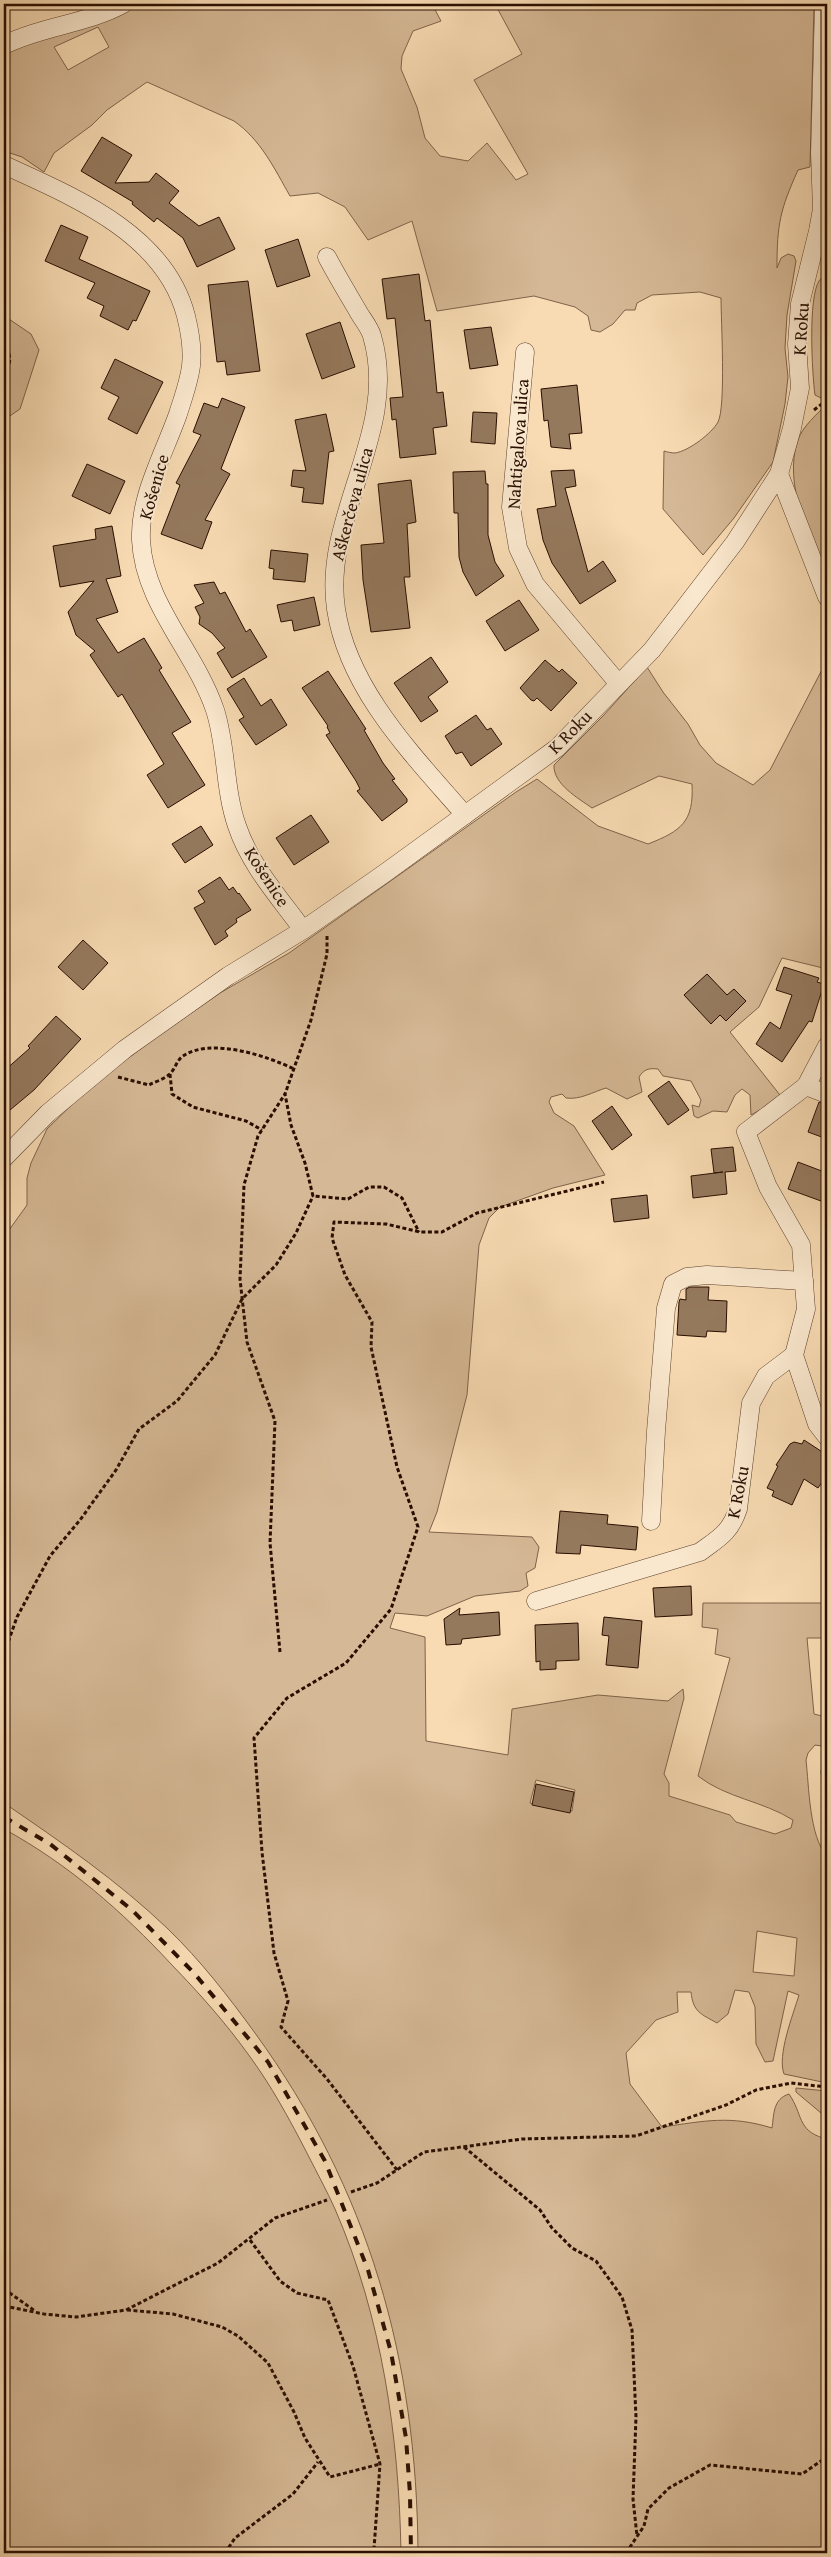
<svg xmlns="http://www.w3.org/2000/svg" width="831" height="2557" font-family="'Gentium Book Plus',serif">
	<rect width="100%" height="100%" fill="#f8dbb3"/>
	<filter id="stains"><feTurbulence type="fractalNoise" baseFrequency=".004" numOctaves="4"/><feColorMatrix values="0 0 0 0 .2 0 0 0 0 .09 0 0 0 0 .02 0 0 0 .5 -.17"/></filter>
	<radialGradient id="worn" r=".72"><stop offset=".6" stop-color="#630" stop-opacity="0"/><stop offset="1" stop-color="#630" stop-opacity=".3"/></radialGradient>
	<g fill="#d5b895" stroke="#7f634a" fill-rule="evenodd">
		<path d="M131,4H432L441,21L413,31L402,56L401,69L417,107L425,138L440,156L468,161L487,143L516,180L528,174L474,80L522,54L495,4H814L810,167L798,170C780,210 777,224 777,268L781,258L788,254L794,256L796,261L787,315L785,348L788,377L785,404L773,462L734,518L703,555L663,509L664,451C667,452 672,453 675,453C689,451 712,433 718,422C726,407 721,320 721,298L700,292L652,295L637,303L635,310H625L613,324L600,332L591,330L588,316L575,307L534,296L437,311L412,221L368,240L345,207L318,193L290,196C274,168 261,140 234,121L147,82L107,110L92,125L54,153L44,172L22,157L4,151V50ZM98,27L109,47L68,70L54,47Z"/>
		<path d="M827,272V393L821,398L815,395C812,373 808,298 819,281C821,278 825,275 827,272Z"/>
		<polygon points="4,310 6,317 31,334 39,350 20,409 4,420"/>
		<path d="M827,404V585C812,544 782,484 798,440C802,427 818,413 827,404Z"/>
		<path d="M827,660V969L782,958L759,1007L730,1032L780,1095L772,1103L751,1115L750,1095L742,1089L735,1095L727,1112L713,1111L698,1118L694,1116L692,1105L699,1107L701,1100L691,1081L663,1076L658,1069C649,1068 644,1069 639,1077L642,1092L627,1099L606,1088C593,1092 580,1100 566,1098L562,1094L551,1097L549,1102L554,1113L574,1126L605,1175L553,1188L500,1207L489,1218L479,1245L467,1395L437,1512L429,1532L532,1537L539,1547L535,1568L526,1573L528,1586L520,1591L475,1596L427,1616L395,1613L390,1628L425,1637L426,1741L508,1755L512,1709L598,1695L668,1701L683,1689L684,1698L664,1774L669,1783V1796L730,1815L736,1822L775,1834L791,1828L793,1820C763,1801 726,1798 698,1776L730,1658L715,1654L718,1629L702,1627L703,1603H827V1803L821,1772L823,1759L822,1746L815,1745L808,1753L806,1760C809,1785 809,1837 827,1856V2083L784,2074C777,2055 793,2015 799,1995L788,1991L773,2061L765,2062L756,2044L755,2007L749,1992L735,1990L728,2014L717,2023C701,2014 693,2012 691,1992H677L678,2012L656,2020L626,2053L630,2084L662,2127C705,2121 730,2115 772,2128C774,2114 773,2099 789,2094C803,2114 797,2130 823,2138L827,2136V2553H418C417,2360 369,2190 255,2033C228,1996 201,1961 168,1929C118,1881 61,1842 4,1803V1237L27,1205V1178L31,1163L47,1129L90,1087L151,1041L220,993L289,953L516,792L537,779L598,826L648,844C681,831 694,822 692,784L659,776L592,808C578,798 553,784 554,765L604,715L647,667L663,692L688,724L700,745L716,763L753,785L770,770ZM807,1638H823L822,1716L814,1714ZM536,1780L575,1790L572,1811L530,1803ZM757,1931L797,1938L794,1976L753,1972Z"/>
		<path d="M4,1829C68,1864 122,1911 172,1965C199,1993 225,2022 248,2054C271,2085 290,2120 308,2155C317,2173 327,2191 335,2209C382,2317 399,2437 401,2553H4Z"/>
		<polygon points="796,2088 827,2091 827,2118 796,2092"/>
	</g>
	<g fill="#95795d" stroke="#290e00">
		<polygon points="102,137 132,155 115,183 149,182 156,173 179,191 169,203 199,226 219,217 235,249 197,267 183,238 157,218 154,222 132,204 133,202 81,171"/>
		<polygon points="61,225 88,237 79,259 150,291 136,321 133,320 128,330 100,316 104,306 87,298 95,283 45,261"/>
		<polygon points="298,239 310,276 277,287 265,250"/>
		<polygon points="419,274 425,321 430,320 437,393 443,392 447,426 433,428 436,454 400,458 396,419 392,420 390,398 403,397 395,318 387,319 382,279"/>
		<polygon points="248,281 260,371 227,375 225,361 217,362 208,285"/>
		<polygon points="340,322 355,367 322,379 306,334"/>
		<polygon points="491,327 498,365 470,369 464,330"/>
		<polygon points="115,359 163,382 137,434 108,419 119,397 101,388"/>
		<polygon points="577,385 582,433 569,434 571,449 551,447 548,420 544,421 541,389"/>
		<polygon points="222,398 245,407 221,469 230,474 205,520 212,522 202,549 161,534 180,485 176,483 201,435 193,432 204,403 218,408"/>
		<polygon points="473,412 497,413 495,444 471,442"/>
		<polygon points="326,414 334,451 329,452 323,504 302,502 304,488 291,486 293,470 306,471 295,420"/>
		<polygon points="87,464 125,481 110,514 72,496"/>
		<polygon points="574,470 576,486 565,488 588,572 603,561 616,581 580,604 552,563 543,540 537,509 556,506 551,471"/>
		<polygon points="485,471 486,484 488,484 488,535 495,562 504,576 476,596 463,572 459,557 458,513 454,513 453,472"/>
		<polygon points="411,480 416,522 407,524 410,577 404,577 410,628 371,632 363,580 361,545 384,543 378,484"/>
		<polygon points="112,526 121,576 106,579 118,612 96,619 118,653 144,638 162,668 159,670 191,722 172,733 205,785 168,808 147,775 164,764 122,694 118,697 90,655 95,651 76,635 68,612 94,581 60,587 53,546 96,539 95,529"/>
		<polygon points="271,550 308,554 305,582 273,579 274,569 269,568"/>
		<polygon points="214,582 220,594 225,592 246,632 250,629 267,657 232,678 217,653 225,648 212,633 199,624 200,617 195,607 204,603 194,585"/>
		<polygon points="314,597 320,625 294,631 292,620 281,622 277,605"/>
		<polygon points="519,600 539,630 505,651 486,621"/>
		<polygon points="431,657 448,682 428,697 438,711 421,722 394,683"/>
		<polygon points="545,660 559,672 562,669 577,683 551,711 537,698 534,701 531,700 520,688"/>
		<polygon points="328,671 366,729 364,730 383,763 395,779 392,780 407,799 407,802 382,821 357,791 360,789 356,781 326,735 330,733 327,727 328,726 302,688"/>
		<polygon points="244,678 261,706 271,699 287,725 256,745 239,720 244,717 227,689"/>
		<polygon points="476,715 487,730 491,728 502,744 471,766 462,752 456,754 445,736"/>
		<polygon points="311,815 329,842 294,865 276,838"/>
		<polygon points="201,826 213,845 185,863 172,844"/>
		<polygon points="220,877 229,890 233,887 238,894 239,893 251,910 236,919 237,922 225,931 228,936 215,945 194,908 205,902 198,891"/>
		<polygon points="83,940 108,963 83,990 58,967"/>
		<polygon points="784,967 819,978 817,982 824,984 812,1022 809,1021 782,1062 756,1044 770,1022 780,1029 792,995 776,990"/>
		<polygon points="707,974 727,995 734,989 746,1001 726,1021 720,1015 711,1024 684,995"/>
		<polygon points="56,1016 81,1039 34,1090 4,1115 4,1071 30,1048 28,1046"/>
		<polygon points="669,1081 689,1110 668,1125 648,1096"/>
		<polygon points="819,1102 827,1104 827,1139 808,1132"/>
		<polygon points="612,1106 632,1135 612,1150 592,1121"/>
		<polygon points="733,1147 736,1171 725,1172 727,1194 693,1198 691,1176 723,1172 714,1173 711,1149"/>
		<polygon points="798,1162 827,1173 827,1184 821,1201 788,1189"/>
		<polygon points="647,1195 649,1218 614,1222 611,1199"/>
		<polygon points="690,1287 709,1287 708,1300 727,1301 726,1332 707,1331 706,1337 677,1335 679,1302 680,1299 686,1300 686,1289"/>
		<polygon points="804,1440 827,1455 827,1475 818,1488 804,1479 792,1505 772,1496 774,1491 767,1488 778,1466 776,1465 790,1444 794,1442 802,1444"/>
		<polygon points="560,1511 608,1515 607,1524 638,1527 636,1550 581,1545 580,1554 556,1553"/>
		<polygon points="691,1586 692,1615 655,1617 653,1588"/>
		<polygon points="460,1608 459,1615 499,1612 500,1635 462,1639 461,1644 446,1645 444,1619"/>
		<polygon points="604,1617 642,1621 638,1668 606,1665 609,1636 602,1635"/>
		<polygon points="578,1623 579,1660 556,1661 556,1669 540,1670 540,1661 536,1662 535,1625"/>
		<polygon points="536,1784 574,1792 570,1813 532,1805"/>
	</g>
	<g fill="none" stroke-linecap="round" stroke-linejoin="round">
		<defs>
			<g id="street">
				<path d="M4,45C42,26 87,24 123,4"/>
				<path d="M4,165C74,197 165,234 186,316C190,332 193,349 191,366C189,382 183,398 178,414C164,454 139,497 141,540C144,604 195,651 215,710C227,747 224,789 237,826C250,865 279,897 303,930"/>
				<path d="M327,257C337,276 348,294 359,313C363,320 370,328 372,336C400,431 322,515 336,609C348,690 414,756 465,815"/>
				<polyline points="525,352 511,507 518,548 535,584 618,683"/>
				<polyline points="779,474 792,428 800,388 797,344 800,304 818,231 822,209 820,153 824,4"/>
				<polyline points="827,1046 806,1086 746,1132 768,1187 801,1245 806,1309 794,1355 817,1424 827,1437"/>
				<polyline points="806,1086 827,1094"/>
				<polyline points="4,1158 48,1113 125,1049 228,976 303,930 385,873 557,748 652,650 735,542 779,474 827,597"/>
				<polyline points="651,1521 656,1431 666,1308 673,1284 687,1277 707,1275 804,1281"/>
				<path d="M536,1601L700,1552C719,1538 730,1533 738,1509L751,1403L766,1376L794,1355"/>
			</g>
		</defs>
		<use href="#street" stroke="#5d412d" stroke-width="19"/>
		<g stroke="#290e00" stroke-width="3" stroke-dasharray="4 2.5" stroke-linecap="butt">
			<polyline points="4,212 4,249"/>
			<polyline points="4,328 10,359 4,388"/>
			<polyline points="814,410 827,400"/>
			<polyline points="327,936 327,954 311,1020 285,1094 291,1125 305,1163 313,1196 348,1199 369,1187 384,1187 402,1198 419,1232"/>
			<polyline points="170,1074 172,1094 193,1107 246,1121 262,1130"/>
			<path d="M118,1077L149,1085C155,1082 164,1079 170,1074C175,1069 177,1060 183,1056C211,1037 267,1056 294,1069"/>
			<polyline points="280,1652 270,1543 275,1421 247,1342 240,1279 244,1185 258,1136 285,1094"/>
			<polyline points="4,1654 17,1617 50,1556 80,1520 116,1470 139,1429 177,1401 215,1355 242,1299 276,1265 296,1233 313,1196"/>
			<polyline points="464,2147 540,2210 552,2228 572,2248 596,2261 622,2297 632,2330 636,2417 633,2499 637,2536"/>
			<polyline points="397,2170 327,2079 281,2027 288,2001 274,1953 262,1852 254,1738 287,1698 346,1663 391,1609 418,1527 397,1467 371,1347 372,1322 345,1275 332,1238 334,1222 386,1224 420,1232 442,1232 477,1213 604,1182"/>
			<polyline points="351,2192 377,2183 424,2152 522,2139 636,2136 726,2105 756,2090 791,2083 827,2087"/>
			<polyline points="250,2240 280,2281 297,2293 328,2300 353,2366 380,2464 374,2549 372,2553"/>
			<polyline points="4,2289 35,2311"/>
			<polyline points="4,2306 44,2314 76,2317 126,2310 218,2263 275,2218 327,2200"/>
			<polyline points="127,2310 173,2314 222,2327 238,2336 268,2363 294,2412 305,2438 330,2477 380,2464"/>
			<polyline points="225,2553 235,2538 293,2494 318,2462"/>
			<polyline points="626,2553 644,2526 648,2509 669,2488 710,2465 802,2474 827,2457"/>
		</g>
		<use href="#street" stroke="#fae8ce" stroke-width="18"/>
		<polyline stroke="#290e00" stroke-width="4" stroke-dasharray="9 9" stroke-linecap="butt" points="4,1817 50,1844 132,1910 194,1973 268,2062 325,2161 368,2270 391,2352 406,2438 410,2494 411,2553"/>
	</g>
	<g text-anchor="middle" stroke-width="4" stroke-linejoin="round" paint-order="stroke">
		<g font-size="18" fill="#290e00" stroke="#fae8ce">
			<text transform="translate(801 329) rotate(-86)" y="6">K Roku</text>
			<text transform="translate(518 444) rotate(-86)" y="6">Nahtigalova ulica</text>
			<text transform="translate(154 487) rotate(-74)" y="6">Košenice</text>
			<text transform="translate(352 504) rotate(-75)" y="6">Aškerčeva ulica</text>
			<text transform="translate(570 732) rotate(-45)" y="6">K Roku</text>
			<text transform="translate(267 877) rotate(57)" y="6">Košenice</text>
			<text transform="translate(738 1492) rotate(-79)" y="6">K Roku</text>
		</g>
	</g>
	<rect width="831" height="2557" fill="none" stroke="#f8dbb3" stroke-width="20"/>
	<rect x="5" y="5" width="821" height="2547" fill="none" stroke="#290e00" stroke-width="2.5"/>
	<rect x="10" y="10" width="811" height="2537" fill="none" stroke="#290e00"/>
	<rect width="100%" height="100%" filter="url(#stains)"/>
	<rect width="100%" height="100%" fill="url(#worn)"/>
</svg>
